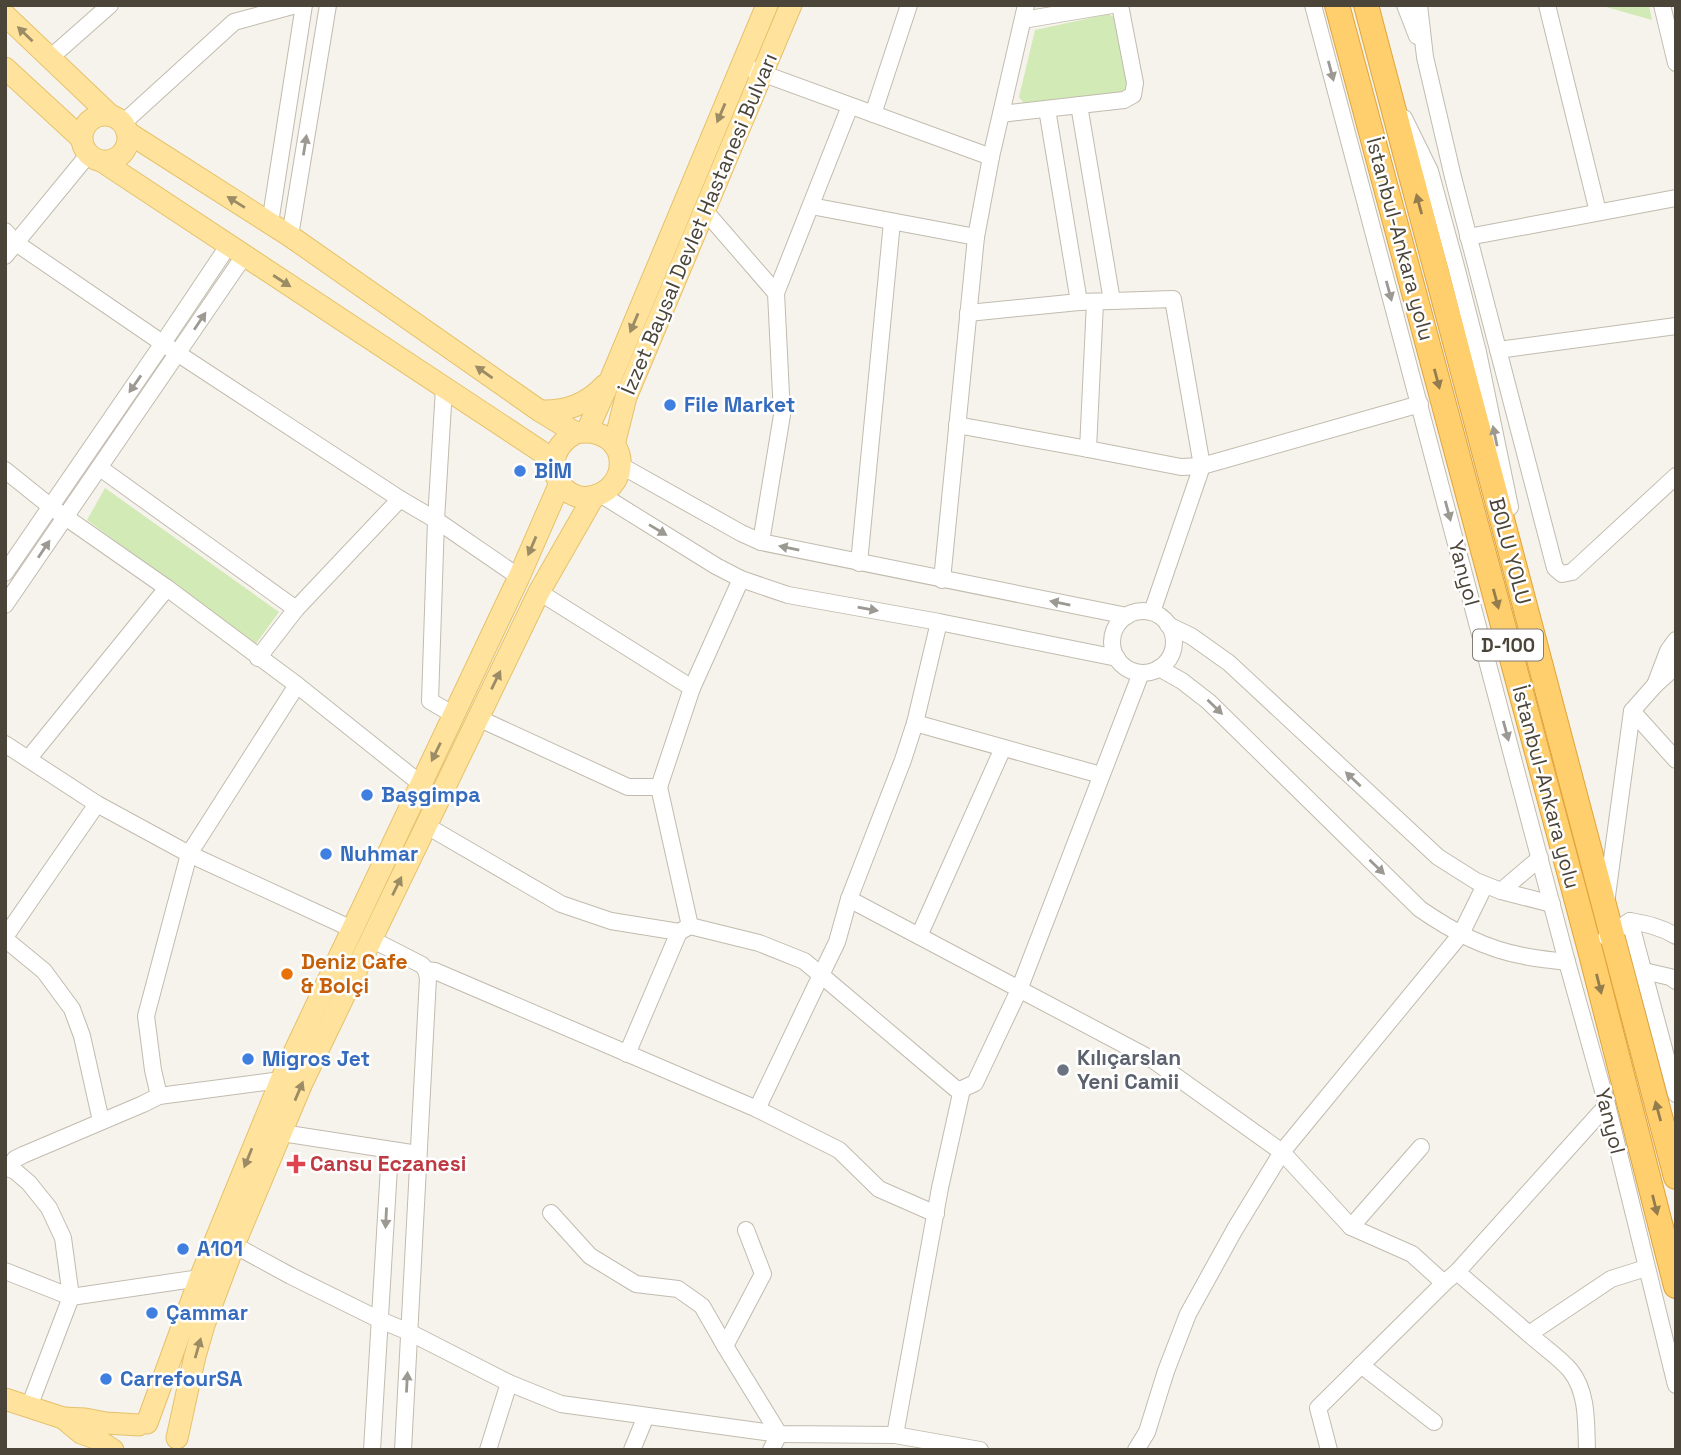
<svg xmlns="http://www.w3.org/2000/svg" width="1681" height="1455" font-family="'Space Grotesk',sans-serif">
	<rect width="100%" height="100%" fill="#f6f3ec"/>
	<g fill="#d2eab5">
		<polygon points="1599,5 1649,5 1652,20"/>
		<polygon points="1109,14 1118,20 1128,84 1125,92 1120,95 1025,105 1019,97 1035,30"/>
		<polygon points="105,488 279,612 255,645 87,520"/>
	</g>
	<g fill="none" stroke-linecap="round" stroke-linejoin="round">
		<defs>
			<g id="minor">
				<polyline points="1313,5 1567,962 1607,1105 1676,1385"/>
				<polyline points="1405,5 1417,36"/>
				<polyline points="1419,5 1425,57 1453,177 1555,568 1562,574 1572,572 1676,476"/>
				<polyline points="1547,5 1598,212"/>
				<polyline points="1662,5 1676,63"/>
				<polyline points="1023,20 1112,5"/>
				<polyline points="50,58 110,5"/>
				<polyline points="753,70 991,157"/>
				<polyline points="1047,109 1079,302"/>
				<polyline points="873,114 909,5"/>
				<polyline points="1001,114 1124,100 1133,95 1135,83 1120,5"/>
				<polyline points="1404,118 1430,171 1457,270 1478,352 1510,507"/>
				<polyline points="123,123 234,22 296,5"/>
				<polyline points="811,206 976,237"/>
				<polyline points="705,211 776,293 782,415 761,542"/>
				<polyline points="270,223 304,5"/>
				<polyline points="5,231 16,243 177,353 400,499 436,520 519,577"/>
				<polyline points="290,236 328,5"/>
				<polyline points="1468,237 1676,198"/>
				<polyline points="5,256 88,155"/>
				<polyline points="776,293 850,106"/>
				<polyline points="1112,301 1173,299 1202,466 1420,404"/>
				<polyline points="968,313 1079,302 1112,301 1079,105"/>
				<polyline points="1498,350 1676,326"/>
				<polyline points="444,388 436,520 430,701 454,715"/>
				<polyline points="957,425 1088,449 1095,302"/>
				<polyline points="1088,449 1181,467 1202,466 1152,612"/>
				<polyline points="620,465 741,533 761,542 1127,616"/>
				<polyline points="100,468 296,609"/>
				<polyline points="5,470 51,507 167,588 297,685 421,784"/>
				<polyline points="600,494 716,566 741,579 788,595 939,622 1117,658"/>
				<polyline points="859,563 892,222"/>
				<polyline points="5,573 163,343 228,246"/>
				<polyline points="942,580 976,237 991,157 1026,5"/>
				<polyline points="5,605 244,256"/>
				<circle cx="1143" cy="642" r="31"/>
				<polyline points="939,622 915,723 903,760 849,899 837,942 821,975 956,1089 962,1089 975,1083 1019,990 1141,673"/>
				<polyline points="1168,625 1191,636 1229,663 1438,857 1476,881 1501,891 1552,904"/>
				<polyline points="1676,640 1668,651 1655,685 1676,666"/>
				<polyline points="258,658 296,609 400,499"/>
				<path d="M1159,668L1182,681L1209,702L1420,909C1452,931 1485,949 1524,956C1538,959 1552,960 1567,962"/>
				<polyline points="692,688 741,579"/>
				<polyline points="1632,711 1676,760"/>
				<polyline points="478,718 628,787 659,787 692,688 539,592"/>
				<polyline points="915,723 1101,775"/>
				<polyline points="5,744 97,804 189,854 352,929"/>
				<polyline points="29,758 167,588"/>
				<polyline points="659,787 690,926 759,943 804,961 821,975 757,1109"/>
				<polyline points="427,826 561,904 611,921 679,932 690,926"/>
				<polyline points="1501,891 1540,858"/>
				<polyline points="1607,896 1632,711 1655,685"/>
				<polyline points="849,899 1153,1060 1282,1152 1351,1227 1412,1254 1444,1283 1457,1272"/>
				<path d="M1630,921C1647,924 1661,927 1676,936"/>
				<polyline points="919,936 1003,748"/>
				<polyline points="5,937 97,804"/>
				<polyline points="1606,937 1630,921 1676,1094"/>
				<polyline points="5,939 44,971 72,1009 82,1036 101,1121"/>
				<polyline points="371,939 422,965 426,970 428,978 403,1450"/>
				<polyline points="426,970 435,971 757,1109 839,1150 879,1189 936,1214"/>
				<polyline points="1644,971 1670,977 1676,981"/>
				<polyline points="627,1054 679,932"/>
				<polyline points="159,1096 153,1070 146,1016 189,854 297,685"/>
				<polyline points="282,1133 418,1154"/>
				<polyline points="5,1167 15,1171 29,1183 49,1208 63,1238 71,1297 29,1407"/>
				<polyline points="9,1168 15,1159 23,1155 143,1104 159,1096 281,1080"/>
				<polyline points="551,1213 590,1256 636,1284 678,1289 702,1306 725,1346"/>
				<polyline points="1351,1227 1421,1147"/>
				<polyline points="746,1230 763,1274 725,1346 779,1434 771,1450"/>
				<polyline points="234,1245 291,1276 380,1320 409,1332 509,1383 561,1404 779,1434 895,1435 980,1450"/>
				<polyline points="5,1271 71,1297 200,1278"/>
				<polyline points="1529,1334 1457,1272 1607,1105"/>
				<polyline points="1361,1365 1434,1422"/>
				<polyline points="895,1435 940,1188 962,1089"/>
				<polyline points="372,1450 390,1150"/>
				<polyline points="488,1450 509,1383"/>
				<polyline points="632,1450 646,1416"/>
				<polyline points="1136,1450 1147,1432 1166,1371 1188,1314 1235,1229 1282,1152 1461,934 1485,885"/>
				<polyline points="1329,1450 1318,1408 1444,1283"/>
				<path d="M1587,1450C1586,1423 1588,1392 1570,1370C1559,1357 1542,1346 1529,1334L1611,1279L1646,1268"/>
			</g>
			<g id="major">
				<polyline points="5,15 110,115"/>
				<polyline points="5,68 81,138"/>
				<circle cx="105" cy="138" r="23"/>
				<path d="M127,132L290,236L540,411L576,433C602,428 626,444 619,473C616,481 610,489 602,493C565,514 530,457 576,433"/>
				<polyline points="103,162 554,460"/>
				<path d="M540,411C567,412 587,404 605,385"/>
				<polyline points="587,431 611,378 767,5"/>
				<polyline points="614,445 626,397 791,5"/>
				<polyline points="5,1399 63,1418"/>
				<polyline points="147,1423 200,1278 281,1080 519,577 560,483"/>
				<polyline points="177,1438 195,1356 204,1325 234,1245 302,1083 539,592 594,496"/>
				<polyline points="113,1450 95,1438 81,1433 63,1418 85,1419 106,1423 139,1425"/>
			</g>
			<g id="highway">
				<polyline points="1337,5 1590,950 1676,1286"/>
				<polyline points="1366,5 1676,1177"/>
			</g>
		</defs>
		<use href="#minor" stroke="#c2bbae" stroke-width="18"/>
		<use href="#major" stroke="#e6c16a" stroke-width="23"/>
		<use href="#highway" stroke="#e0a43c" stroke-width="26"/>
		<use href="#minor" stroke="#fff" stroke-width="16"/>
		<use href="#major" stroke="#ffe39c" stroke-width="21"/>
		<use href="#highway" stroke="#ffcf6e" stroke-width="24"/>
	</g>
	<defs><path id="oneway-solid" d="M-6-.8H1V-3.2L6.5 0L1 3.2V.8H-6Z" transform="scale(1.75)"/></defs>
	<g fill="#9c8c66">
		<use href="#oneway-solid" transform="translate(25 34) rotate(-136)"/>
		<use href="#oneway-solid" transform="translate(721 113) rotate(113)"/>
		<use href="#oneway-solid" transform="translate(236 202) rotate(-148)"/>
		<use href="#oneway-solid" transform="translate(282 281) rotate(33)"/>
		<use href="#oneway-solid" transform="translate(634 323) rotate(113)"/>
		<use href="#oneway-solid" transform="translate(484 372) rotate(-145)"/>
		<use href="#oneway-solid" transform="translate(532 546) rotate(113)"/>
		<use href="#oneway-solid" transform="translate(496 680) rotate(-64)"/>
		<use href="#oneway-solid" transform="translate(436 752) rotate(116)"/>
		<use href="#oneway-solid" transform="translate(397 886) rotate(-64)"/>
		<use href="#oneway-solid" transform="translate(299 1091) rotate(-67)"/>
		<use href="#oneway-solid" transform="translate(248 1158) rotate(112)"/>
		<use href="#oneway-solid" transform="translate(198 1348) rotate(-74)"/>
	</g>
	<g fill="#9c9892">
		<use href="#oneway-solid" transform="translate(1331 71) rotate(75)"/>
		<use href="#oneway-solid" transform="translate(305 145) rotate(-81)"/>
		<use href="#oneway-solid" transform="translate(1389 291) rotate(75)"/>
		<use href="#oneway-solid" transform="translate(200 321) rotate(-56)"/>
		<use href="#oneway-solid" transform="translate(135 384) rotate(125)"/>
		<use href="#oneway-solid" transform="translate(1495 436) rotate(-102)"/>
		<use href="#oneway-solid" transform="translate(1448 511) rotate(75)"/>
		<use href="#oneway-solid" transform="translate(658 530) rotate(31)"/>
		<use href="#oneway-solid" transform="translate(789 548) rotate(-168)"/>
		<use href="#oneway-solid" transform="translate(44 549) rotate(-56)"/>
		<use href="#oneway-solid" transform="translate(1060 603) rotate(-169)"/>
		<use href="#oneway-solid" transform="translate(868 609) rotate(10)"/>
		<use href="#oneway-solid" transform="translate(1215 707) rotate(44)"/>
		<use href="#oneway-solid" transform="translate(1506 731) rotate(75)"/>
		<use href="#oneway-solid" transform="translate(1353 779) rotate(-137)"/>
		<use href="#oneway-solid" transform="translate(1377 867) rotate(44)"/>
		<use href="#oneway-solid" transform="translate(386 1218) rotate(93)"/>
		<use href="#oneway-solid" transform="translate(407 1382) rotate(-87)"/>
	</g>
	<g fill="#937c4e">
		<use href="#oneway-solid" transform="translate(1419 204) rotate(-105)"/>
		<use href="#oneway-solid" transform="translate(1437 379) rotate(75)"/>
		<use href="#oneway-solid" transform="translate(1496 599) rotate(75)"/>
		<use href="#oneway-solid" transform="translate(1599 984) rotate(76)"/>
		<use href="#oneway-solid" transform="translate(1658 1111) rotate(-105)"/>
		<use href="#oneway-solid" transform="translate(1655 1205) rotate(76)"/>
	</g>
	<g fill="#3f7fe0" stroke="#fff" stroke-width="2.5">
		<circle cx="670" cy="405" r="7"/>
		<circle cx="520" cy="471" r="7"/>
		<circle cx="367" cy="795" r="7"/>
		<circle cx="326" cy="854" r="7"/>
		<circle cx="248" cy="1059" r="7"/>
		<circle cx="183" cy="1249" r="7"/>
		<circle cx="152" cy="1313" r="7"/>
		<circle cx="106" cy="1379" r="7"/>
	</g>
	<circle fill="#e8710a" stroke="#fff" stroke-width="2.5" cx="287" cy="974" r="7"/>
	<circle fill="#6b7280" stroke="#fff" stroke-width="2.5" cx="1063" cy="1070" r="7"/>
	<path fill="#e0444e" stroke="#fff" stroke-width="2.5" d="M292.5 1153.5h7v7h7v7h-7v7h-7v-7h-7v-7h7z"/>
	<g text-anchor="middle" stroke-width="5" stroke-linejoin="round" paint-order="stroke">
		<rect fill="#fff" stroke="#817c74" stroke-width="2" x="1473" y="629.5" width="70" height="31" rx="5"/>
		<g font-size="19" font-weight="bold" fill="#4b4439">
			<text x="1508" y="652">D-100</text>
		</g>
		<g font-size="21" fill="#4b4439" stroke="#fff">
			<text transform="translate(699 224) rotate(-67)" y="7">İzzet Baysal Devlet Hastanesi Bulvarı</text>
			<text transform="translate(1400 239) rotate(75)" y="7">İstanbul-Ankara yolu</text>
			<text transform="translate(1510 551) rotate(75)" y="7">BOLU YOLU</text>
			<text transform="translate(1464 573) rotate(75)" y="7">Yanyol</text>
			<text transform="translate(1546 787) rotate(75)" y="7">İstanbul-Ankara yolu</text>
			<text transform="translate(1610 1121) rotate(76)" y="7">Yanyol</text>
		</g>
		<g font-size="21" font-weight="bold" fill="#366cbe" stroke="#fff" text-anchor="start">
			<text x="684" y="412">File Market</text>
			<text x="534" y="478">BİM</text>
			<text x="381" y="802">Başgimpa</text>
			<text x="340" y="861">Nuhmar</text>
			<text x="262" y="1066">Migros Jet</text>
			<text x="197" y="1256">A101</text>
			<text x="166" y="1320">Çammar</text>
			<text x="120" y="1386">CarrefourSA</text>
		</g>
		<g font-size="21" font-weight="bold" fill="#c56008" stroke="#fff" text-anchor="start">
			<text x="301" y="969">Deniz Cafe<tspan x="301" dy="24">&amp; Bolçi</tspan></text>
		</g>
		<g font-size="21" font-weight="bold" fill="#5b616d" stroke="#fff" text-anchor="start">
			<text x="1077" y="1065">Kılıçarslan<tspan x="1077" dy="24">Yeni Camii</tspan></text>
		</g>
		<g font-size="21" font-weight="bold" fill="#be3a42" stroke="#fff" text-anchor="start">
			<text x="310" y="1171">Cansu Eczanesi</text>
		</g>
	</g>
	<rect width="1681" height="1455" fill="none" stroke="#4b4439" stroke-width="14"/>
</svg>
